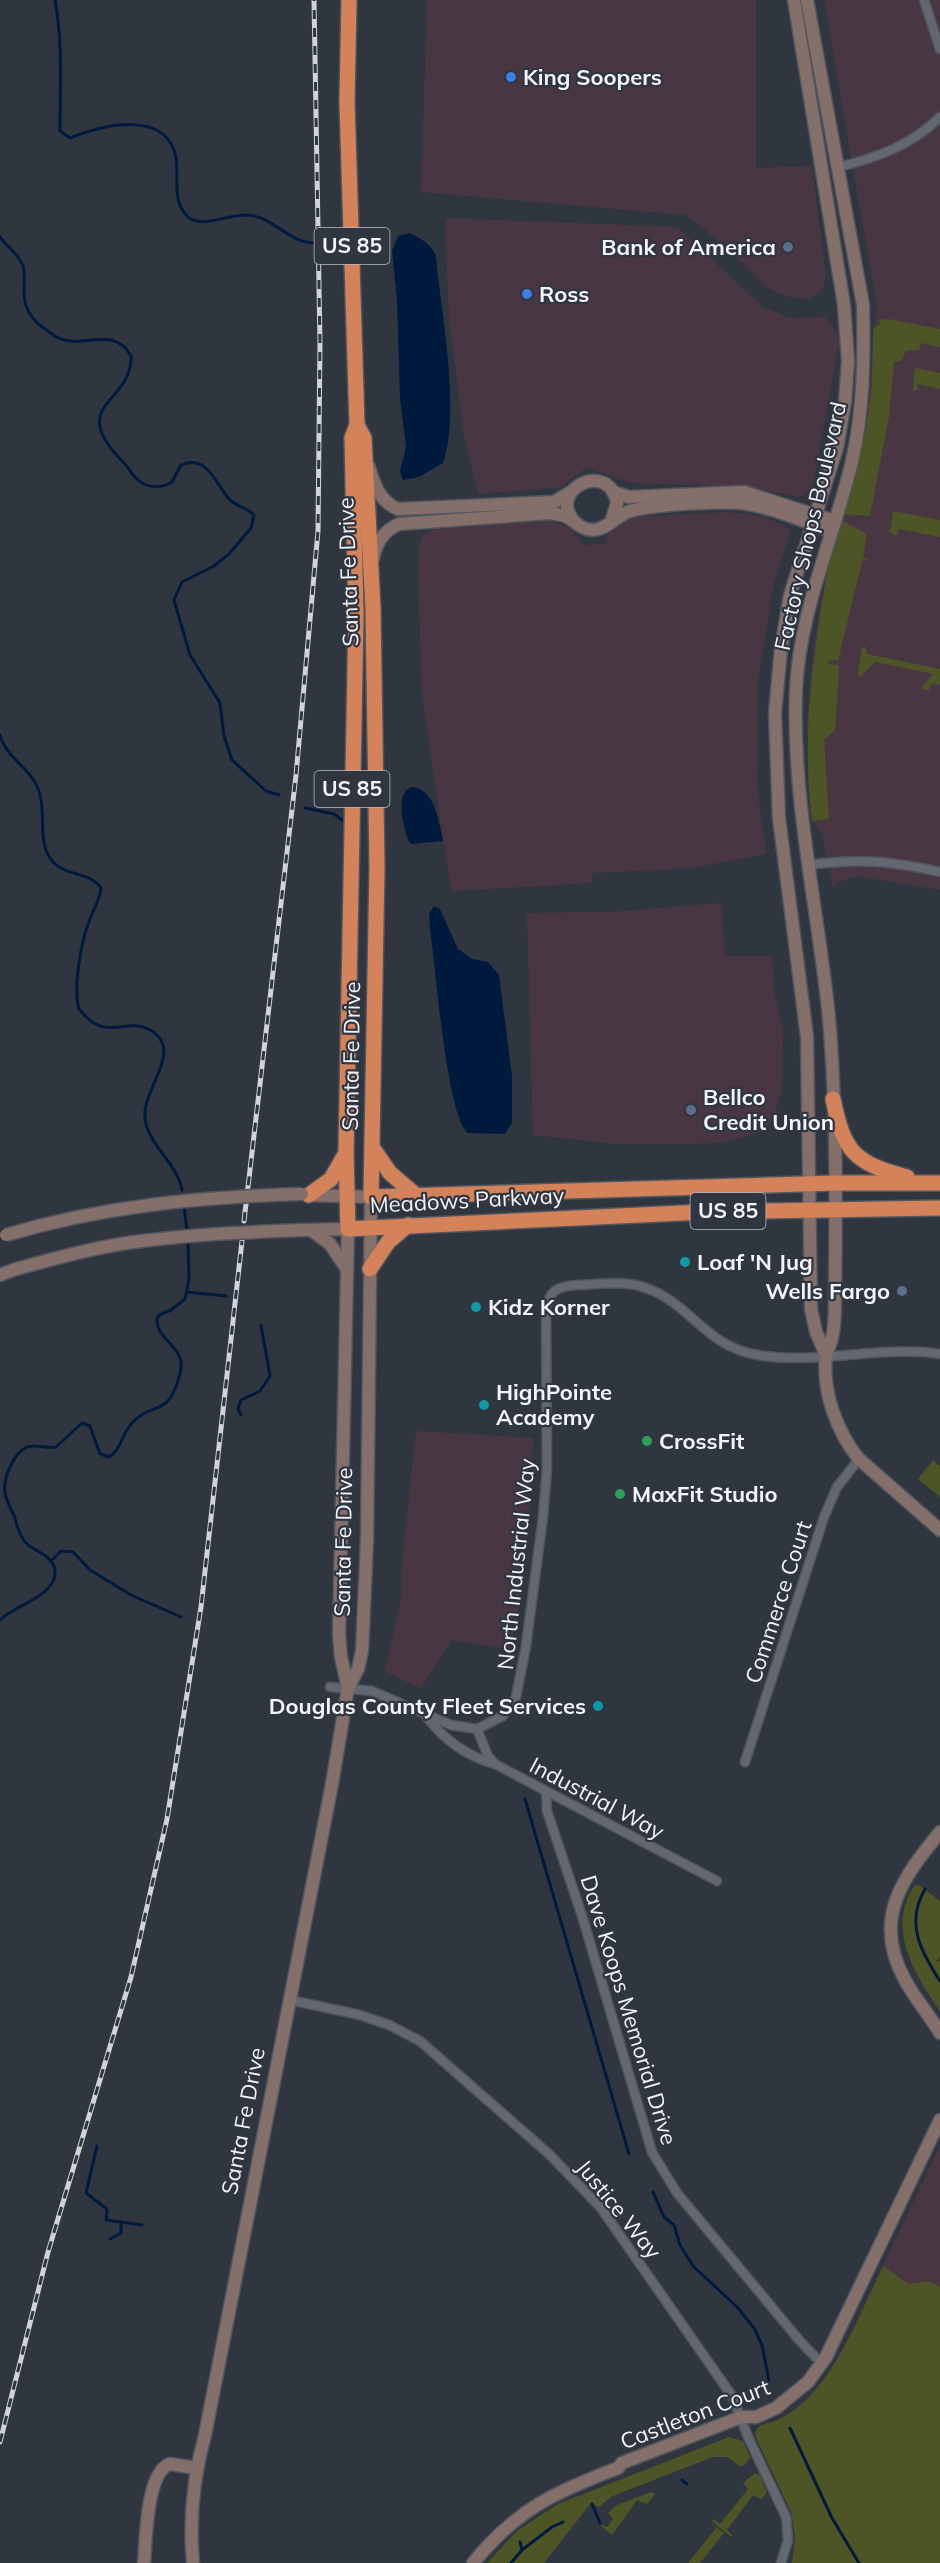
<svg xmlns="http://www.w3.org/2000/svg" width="940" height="2563" font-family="Mulish,sans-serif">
	<rect width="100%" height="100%" fill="#30363f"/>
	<g fill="#483743">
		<polygon points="427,0 756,0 756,168 812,166 826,279 821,291 808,299 789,297 769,289 725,245 686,215 421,192"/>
		<polygon points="824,0 940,0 940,890 856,876 838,882 833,888 822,835 812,821 807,726 813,650 827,568 852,488 866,429 877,307"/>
		<polygon points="445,218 677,227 763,307 790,318 825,317 840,338 812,490 799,497 750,487 632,483 586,468 561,487 478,494 464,435 449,318"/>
		<polygon points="727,512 765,517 791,529 772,591 758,681 757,784 766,854 691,868 592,873 591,883 451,891 422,695 418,571 419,544 424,535 431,530 453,527 547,520 570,528 583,545 605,544 608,534 632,517"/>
		<polygon points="721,903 725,956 772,956 774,992 783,1032 782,1089 774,1116 765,1131 721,1143 675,1144 616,1144 533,1135 527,913 611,912"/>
		<polygon points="416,1431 533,1438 532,1478 520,1601 510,1649 451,1640 421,1689 385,1671 401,1600 402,1562"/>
		<polygon points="940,2146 940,2287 928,2281 909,2284 883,2266"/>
	</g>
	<g fill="#4d5425">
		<polygon points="889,319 940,329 940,347 921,343 919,350 906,351 901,361 894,362 889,416 870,516 843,514 866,429 872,386 873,329 880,324 879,320"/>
		<polygon points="915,368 940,373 940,389 918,384 917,390 913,391"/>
		<polygon points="893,511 940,520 940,537 899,529 897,535 893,535 890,532"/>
		<path d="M841,520L867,534L863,557L869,560L862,561L838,661L829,660L828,664L838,665L839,671L835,730L824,740L829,819L812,821C805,765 807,709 815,653C820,609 827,565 841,520Z"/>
		<polygon points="865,646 867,654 940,669 940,685 932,683 929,690 924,690 922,687 933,674 875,662 860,677 858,674 862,648"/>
		<polygon points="933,1460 940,1466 940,1497 918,1479"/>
		<path d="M919,1885L940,1901V1957L936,1962L940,1961V2011C915,1974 886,1930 914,1886Z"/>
		<path d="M883,2266L909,2284L928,2281L940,2287V2563H792L795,2538L791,2512L757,2440L755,2433L759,2426C766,2423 775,2422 781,2418C831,2394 859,2314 883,2266Z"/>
		<polygon points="729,2437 743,2441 750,2457 745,2465 740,2466 727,2457 713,2457 623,2492 611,2497 599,2507 591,2503 544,2563 487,2563 517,2531 558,2504"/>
		<polygon points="755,2473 760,2475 767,2493 761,2499 753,2495 727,2530 732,2535 731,2537 712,2521 713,2519 720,2524 748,2489 743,2483"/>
		<polygon points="651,2492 655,2494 647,2504 637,2500 612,2535 599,2524 607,2527 613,2519 608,2513 617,2505"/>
		<polygon points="711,2523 724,2533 700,2563 688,2563 716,2528"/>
	</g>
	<g fill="#001a3d">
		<path d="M410,233C420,238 433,245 436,257C441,313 461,411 443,463L419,477L403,480L400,471L406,447L400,398L397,301L392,251L398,236Z"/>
		<path d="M411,787C435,787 439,823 443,841L411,844L408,840C404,826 394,795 411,787Z"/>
		<path d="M434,906L440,909L458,949L472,959L488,962L499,975L512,1076V1123L505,1134L468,1133C447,1119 435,962 430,930L429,914Z"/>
	</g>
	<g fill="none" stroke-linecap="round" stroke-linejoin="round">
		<g stroke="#001a3d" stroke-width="3">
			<path d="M55,0C63,43 60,87 60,131L70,138C103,125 166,109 176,157C179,177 172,199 186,215C200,231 230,213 248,215C274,217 289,243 314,243"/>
			<path d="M0,237C7,247 19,254 23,266C25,274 24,281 24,289C23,313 36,324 55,336C80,352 113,323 131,356C133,404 64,403 124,463C129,468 132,475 138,480C148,489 162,488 172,482L181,465C207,453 216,485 230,500C238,507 248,508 254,515L251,528L229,554L214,566L182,582L174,600L190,655L220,703L224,736L232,760L266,791L279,795"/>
			<polyline points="323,243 337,242"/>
			<path d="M0,735C7,761 34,768 40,795C46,817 37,844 53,862C67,877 89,871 101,888C100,900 94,908 90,919C81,940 73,988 79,1009C106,1044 125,1016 150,1030C185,1050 142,1089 145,1117C147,1145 177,1162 182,1190"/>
			<polyline points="305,808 334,814 342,820"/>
			<polyline points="184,1206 187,1231"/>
			<polyline points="187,1292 226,1296"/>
			<polyline points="241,1415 238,1409 241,1400 260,1391 270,1376 261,1325"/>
			<polyline points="51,1561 61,1551 73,1552 90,1570 131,1595 181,1617"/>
			<path d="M0,1620C14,1606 41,1601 52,1583C55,1579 56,1570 54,1566C49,1554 34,1551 26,1543C20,1537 17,1526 15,1518C12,1511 8,1504 6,1497C1,1482 12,1456 25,1448C32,1443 47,1449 56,1447L82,1423L90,1426L100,1454L109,1457C122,1449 122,1433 132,1423C152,1401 166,1418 178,1381C180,1373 183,1365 180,1358C175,1343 156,1336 157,1319L159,1315L171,1310L185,1299L189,1279L188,1238"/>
			<polyline points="525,1799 629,2154"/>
			<path d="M925,1889C905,1923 921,1952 940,1981"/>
			<polyline points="97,2146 86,2193 107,2209 106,2220 142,2225"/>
			<polyline points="653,2192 664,2217 674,2225 680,2245 693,2266 737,2307 754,2328 762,2345 769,2381"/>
			<polyline points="110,2239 121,2233 121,2221"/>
			<polyline points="790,2428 832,2518 859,2563"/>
			<polyline points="682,2480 687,2484"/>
			<polyline points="592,2504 600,2523"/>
			<polyline points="522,2550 552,2527 563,2522"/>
			<polyline points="511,2563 522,2550 520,2542"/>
		</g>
		<defs>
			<g id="street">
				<polyline points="924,0 940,49"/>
				<path d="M839,167C876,158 912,145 940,117"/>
				<path d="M809,865C860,858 890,861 940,872"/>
				<path d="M330,1687L372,1691L451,1725L477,1729L503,1716L516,1697L526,1646L543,1517L547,1469L546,1312C548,1290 558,1286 578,1285C601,1284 625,1280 646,1288C690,1303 706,1347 758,1355C818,1365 879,1345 940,1354"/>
				<path d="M426,1716C444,1740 466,1756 495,1764"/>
				<polyline points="477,1729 488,1756 495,1764 717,1881"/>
				<polyline points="745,1762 824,1517 837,1487 859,1459"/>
				<polyline points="546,1791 547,1811 583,1919 652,2152 677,2193 800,2341 822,2364"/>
				<polyline points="290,2000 360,2015 389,2025 420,2041 549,2154 601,2208 732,2396 748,2437 786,2517 788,2540 781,2563"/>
			</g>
			<g id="secondary">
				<polyline points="794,0 844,305 848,361 845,402 837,448 790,595 781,649 775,713 779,818 807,1037 811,1309 816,1332 826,1355"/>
				<path d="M807,0L863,305C864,358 864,409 852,461C834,538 799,611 796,691C792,801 818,908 829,1018C837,1111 836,1207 835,1301C835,1313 835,1326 832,1338C831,1344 827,1350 826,1356C822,1392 837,1432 859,1459L940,1530"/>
				<path d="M369,467C374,484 380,502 398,509L554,502L571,492"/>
				<polyline points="613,492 629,497 744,492 834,521"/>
				<path d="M612,519L617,503C609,459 548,489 573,520C578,526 586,530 593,530C609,529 618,513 634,510C658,505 724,500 748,504C775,509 804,521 830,531"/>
				<path d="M373,559C376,543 383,531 399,524L550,513L566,516L573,521"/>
				<polyline points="303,1230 348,1229 339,1634 341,1657 348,1688"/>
				<polyline points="311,1230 330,1244 346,1268"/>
				<polyline points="0,1275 16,1269"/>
				<path d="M940,1832C903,1877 872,1919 904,1978C914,1998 929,2014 940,2033"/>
				<path d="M144,2563C146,2541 146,2472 170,2464L196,2468"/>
				<path d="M193,2563C189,2519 193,2478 205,2435L332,1784L348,1688L358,1669L362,1651L367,1540L371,1197L306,1195"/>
				<path d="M473,2563C517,2509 555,2492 618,2468L622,2463L741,2417H756L776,2408L808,2382L826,2357L940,2120"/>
			</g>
			<g id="highway">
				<polyline points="349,0 347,102 357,425 352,438 356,614 346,1153 348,1229 703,1212 940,1208"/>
				<polyline points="357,425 364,438 373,609 377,867 371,1197 835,1183 940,1183"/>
				<path d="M833,1099C844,1152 854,1163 907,1177"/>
				<polyline points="372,1147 390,1173 418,1197"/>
				<polyline points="309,1195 331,1179 346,1153"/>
				<polyline points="370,1269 388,1242 408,1225"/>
			</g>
		</defs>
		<use href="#street" stroke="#50555d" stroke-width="11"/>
		<use href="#secondary" stroke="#50555d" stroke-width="15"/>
		<use href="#highway" stroke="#50555d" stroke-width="18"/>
		<use href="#street" stroke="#626772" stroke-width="8"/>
		<use href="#secondary" stroke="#846f6b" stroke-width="12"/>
		<use href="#highway" stroke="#d3825a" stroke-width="15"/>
		<defs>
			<g id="rail">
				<polyline points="244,1221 296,775 318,531 320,343 314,0"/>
				<polyline points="0,2442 48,2252 131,1977 167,1819 201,1607 242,1241"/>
			</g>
		</defs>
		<use href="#rail" stroke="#d0d3db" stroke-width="5"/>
		<use href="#rail" stroke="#30363f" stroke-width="3" stroke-dasharray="9" stroke-linecap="butt"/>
		<defs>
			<g id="secondary-bridge">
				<path d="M6,1235C103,1206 200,1197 302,1194"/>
				<path d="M16,1269C57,1258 99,1246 142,1241C196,1234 249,1232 303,1230"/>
			</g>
		</defs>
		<use href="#secondary-bridge" stroke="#50555d" stroke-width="15" stroke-linecap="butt"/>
		<use href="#secondary-bridge" stroke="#846f6b" stroke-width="12"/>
	</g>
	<g fill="#3f7fe0" stroke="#30363f" stroke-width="2">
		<circle cx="511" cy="77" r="6"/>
		<circle cx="527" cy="294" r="6"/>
	</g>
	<g fill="#5c6f8a" stroke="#30363f" stroke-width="2">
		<circle cx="788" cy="247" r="6"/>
		<circle cx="691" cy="1110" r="6"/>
		<circle cx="902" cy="1291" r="6"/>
	</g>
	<g fill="#0f9aa8" stroke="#30363f" stroke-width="2">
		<circle cx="685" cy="1262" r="6"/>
		<circle cx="476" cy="1307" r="6"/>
		<circle cx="484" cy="1405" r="6"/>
		<circle cx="598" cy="1706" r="6"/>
	</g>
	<g fill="#2e9e5b" stroke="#30363f" stroke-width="2">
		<circle cx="647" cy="1441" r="6"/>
		<circle cx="620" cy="1494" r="6"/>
	</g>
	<g text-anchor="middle" stroke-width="4.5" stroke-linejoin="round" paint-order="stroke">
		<g fill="#30363f" stroke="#b7bbc3" stroke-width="1.5">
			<rect x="314.5" y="228" width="75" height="36" rx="4.5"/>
			<rect x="314.5" y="771" width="75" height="36" rx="4.5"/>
			<rect x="690.5" y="1193" width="75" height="36" rx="4.5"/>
		</g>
		<g font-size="21" font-weight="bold" fill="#f1f4fb">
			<text x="352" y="253">US 85</text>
			<text x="352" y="796">US 85</text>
			<text x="728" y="1218">US 85</text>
		</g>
		<g font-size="22" font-weight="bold" fill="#f1f4fb" stroke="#30363f" text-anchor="start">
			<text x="523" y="85">King Soopers</text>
			<text x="776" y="255" text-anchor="end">Bank of America</text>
			<text x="539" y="302">Ross</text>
			<text x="703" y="1105">Bellco<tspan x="703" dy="25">Credit Union</tspan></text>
			<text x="697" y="1270">Loaf 'N Jug</text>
			<text x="890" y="1299" text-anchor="end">Wells Fargo</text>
			<text x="488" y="1315">Kidz Korner</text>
			<text x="496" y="1400">HighPointe<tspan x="496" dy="25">Academy</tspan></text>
			<text x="659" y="1449">CrossFit</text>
			<text x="632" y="1502">MaxFit Studio</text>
			<text x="586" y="1714" text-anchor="end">Douglas County Fleet Services</text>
		</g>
		<g font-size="22" fill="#f1f4fb" stroke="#30363f">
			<text transform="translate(810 526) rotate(-77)" y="8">Factory Shops Boulevard</text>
			<text transform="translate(348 572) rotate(-92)" y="8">Santa Fe Drive</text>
			<text transform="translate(351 1056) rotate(-89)" y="8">Santa Fe Drive</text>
			<text transform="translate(467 1200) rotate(-3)" y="8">Meadows Parkway</text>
			<text transform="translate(343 1542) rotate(-89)" y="8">Santa Fe Drive</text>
			<text transform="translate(516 1564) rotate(-84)" y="8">North Industrial Way</text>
			<text transform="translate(778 1602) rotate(-72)" y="8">Commerce Court</text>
			<text transform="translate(597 1798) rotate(28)" y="8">Industrial Way</text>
			<text transform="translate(629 2010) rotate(73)" y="8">Dave Koops Memorial Drive</text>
			<text transform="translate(243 2121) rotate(-79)" y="8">Santa Fe Drive</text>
			<text transform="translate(619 2209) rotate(51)" y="8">Justice Way</text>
			<text transform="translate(695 2414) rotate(-21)" y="8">Castleton Court</text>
		</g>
	</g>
</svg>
